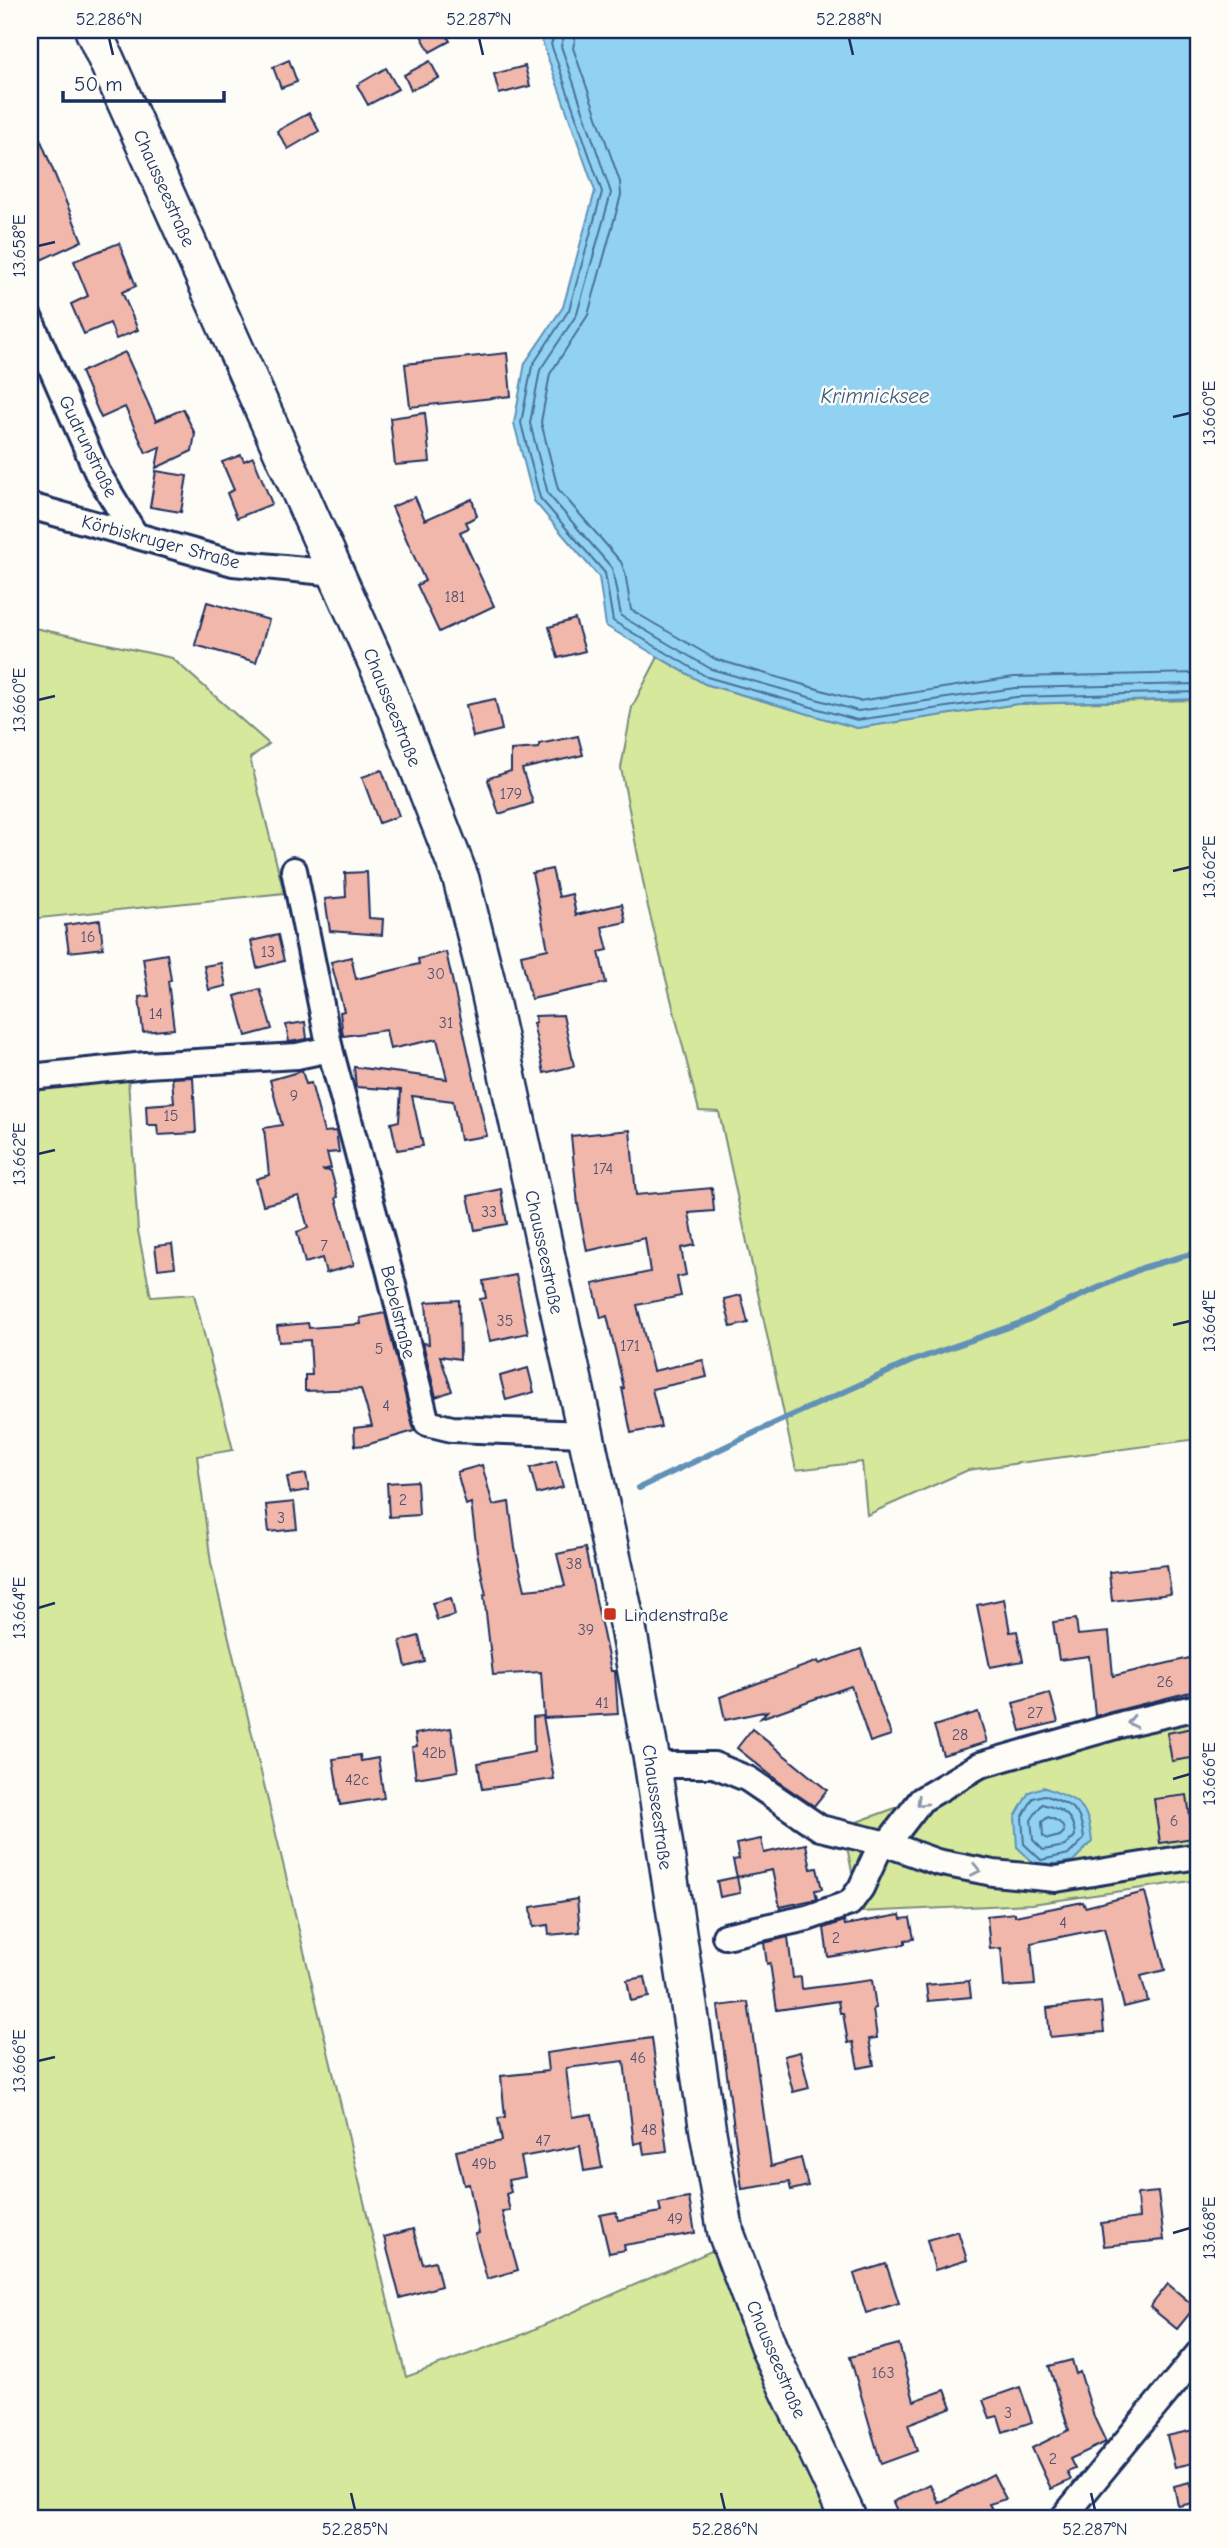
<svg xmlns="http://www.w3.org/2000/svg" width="1228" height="2548" font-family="'Comic Neue',sans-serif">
	<rect width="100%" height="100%" fill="#fdfcf7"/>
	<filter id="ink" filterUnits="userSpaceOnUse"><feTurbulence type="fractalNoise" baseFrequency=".0143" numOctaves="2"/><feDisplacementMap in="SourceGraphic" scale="14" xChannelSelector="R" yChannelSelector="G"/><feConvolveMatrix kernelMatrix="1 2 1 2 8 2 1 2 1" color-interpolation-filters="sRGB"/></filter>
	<g filter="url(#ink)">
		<g fill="#d6e89b" stroke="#788c7c" stroke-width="2">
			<polygon points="30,627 172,658 269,744 250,758 284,893 30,919"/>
			<polygon points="658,657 705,684 857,728 1017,704 1198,700 1198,1439 968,1470 867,1515 862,1462 796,1470 719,1112 699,1111 648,907 621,768 632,707"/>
			<polygon points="128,1079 138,1231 151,1297 194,1294 233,1450 197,1456 211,1563 406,2377 519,2336 718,2248 836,2518 30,2518 30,1087"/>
			<polygon points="1198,1714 1198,1880 1032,1904 860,1912 843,1827 973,1780 992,1770"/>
		</g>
		<g fill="#91d2f2" stroke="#6291b7" stroke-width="2">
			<polygon points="553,30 1198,30 1198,699 1017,704 857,728 705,684 606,626 599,577 534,501 514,423 525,363 563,307 595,191 542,41"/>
			<path d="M1043,1787C1079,1801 1088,1802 1092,1842L1073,1861L1038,1867L1017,1847L1015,1817L1029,1792Z"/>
		</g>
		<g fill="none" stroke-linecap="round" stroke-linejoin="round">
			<g stroke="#4a7099" stroke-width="2">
				<polyline points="557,30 551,44 602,192 569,310 532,366 521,423 540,498 605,573 613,621 707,677 857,720 1016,697 1198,692"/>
				<polyline points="566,30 561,46 611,193 577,314 540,370 530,423 548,494 612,568 621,616 711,669 858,711 1015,688 1198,684"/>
				<polyline points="577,30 573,48 620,182 621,195 588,315 550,374 541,422 558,489 621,562 625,572 631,610 715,659 859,701 1014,677 1198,673"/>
				<path d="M1044,1795C1071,1805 1081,1807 1084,1839L1069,1854L1041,1860L1024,1844L1022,1818L1033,1798Z"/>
				<path d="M1042,1804C1061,1809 1074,1814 1075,1836L1065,1846L1043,1850L1033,1840L1031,1820Z"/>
				<path d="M1048,1817C1056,1820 1064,1823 1064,1832L1060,1836L1048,1839L1043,1836L1042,1822Z"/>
			</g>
			<polyline stroke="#6291b7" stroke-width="6" points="639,1488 773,1424 912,1361 1023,1322 1142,1268 1198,1252"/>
		</g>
		<g fill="#f1b7aa" stroke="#1b2f5e" stroke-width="2">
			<polygon points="418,30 444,30 450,41 430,52"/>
			<polygon points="289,60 297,82 281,88 273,67"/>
			<polygon points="430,61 439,78 411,90 404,75"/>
			<polygon points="525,66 530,86 499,94 494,74"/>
			<polygon points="386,68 398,89 368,105 357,85"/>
			<polygon points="309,113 319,131 288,149 277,131"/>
			<polygon points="30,114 82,241 30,265"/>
			<polygon points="119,243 136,286 122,292 138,330 116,339 110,323 84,334 71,304 88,296 74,261"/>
			<polygon points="125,352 156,421 183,409 195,434 192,451 156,468 160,447 146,453 125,407 101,418 81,372"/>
			<polygon points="507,353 511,396 410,407 405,364"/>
			<polygon points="425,413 430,462 395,465 390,418"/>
			<polygon points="241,455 244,461 253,457 272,504 237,518 227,493 234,490 222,462"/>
			<polygon points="156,471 187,476 181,512 150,507"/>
			<polygon points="415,497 425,520 472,499 477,516 466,522 469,528 460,532 494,606 439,632 417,585 425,581 392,507"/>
			<polygon points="207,602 269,620 256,662 195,645"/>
			<polygon points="575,619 585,651 558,658 549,627"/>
			<polygon points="495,699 502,730 473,737 466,705"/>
			<polygon points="578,736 583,755 522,769 533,803 499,814 488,780 489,778 511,771 511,750 539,748 539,744"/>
			<polygon points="382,770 399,816 379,823 362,777"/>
			<polygon points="552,869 559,897 572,894 576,915 622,904 626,922 602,927 608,950 599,952 606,983 531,999 521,955 548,949 532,873"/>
			<polygon points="367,872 369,918 383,919 382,935 330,931 325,899 346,897 345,873"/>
			<polygon points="100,920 103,948 69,952 65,925"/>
			<polygon points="278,935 284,961 257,968 251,941"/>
			<polygon points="446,952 487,1136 460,1140 453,1101 412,1096 423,1146 397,1150 391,1123 399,1121 401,1090 356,1087 354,1067 447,1079 437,1039 390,1049 386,1030 343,1036 340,1012 344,1011 331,962 351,957 356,979 419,964 418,959"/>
			<polygon points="167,954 171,980 168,981 174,1029 143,1032 139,997 149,996 143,958"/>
			<polygon points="221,963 226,986 209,990 204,966"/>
			<polygon points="260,989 272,1029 246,1036 235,996"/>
			<polygon points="563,1015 574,1066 544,1073 533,1023 536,1022 535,1016"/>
			<polygon points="305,1022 307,1039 289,1042 286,1025"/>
			<polygon points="302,1071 306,1084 311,1083 324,1132 336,1131 339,1152 327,1153 331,1168 322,1170 331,1171 338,1197 336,1198 354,1265 326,1273 322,1258 305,1263 297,1232 308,1228 299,1196 263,1205 256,1179 269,1175 264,1128 282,1125 270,1080"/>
			<polygon points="193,1077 196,1133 158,1135 157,1125 147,1125 146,1105 174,1103 172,1078"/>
			<polygon points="630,1130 636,1195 712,1188 714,1211 689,1213 695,1245 681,1248 686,1275 677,1277 681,1296 637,1305 653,1371 703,1360 707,1377 652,1389 661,1427 631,1433 622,1388 624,1388 607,1316 601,1318 593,1284 650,1272 645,1238 587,1251 578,1205 571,1136"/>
			<polygon points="501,1189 507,1224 475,1230 468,1196"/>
			<polygon points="172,1244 175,1267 158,1269 155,1246"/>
			<polygon points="516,1275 528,1333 490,1341 480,1299 486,1298 483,1281"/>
			<polygon points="741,1295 748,1323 731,1327 724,1299"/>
			<polygon points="459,1300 460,1359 440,1356 452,1391 436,1397 423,1343 429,1344 426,1302"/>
			<polygon points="385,1313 414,1431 366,1445 355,1446 354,1428 372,1426 361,1389 305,1391 305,1375 312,1375 310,1340 279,1342 277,1326 308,1323 309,1328 361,1324 360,1318"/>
			<polygon points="528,1368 534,1392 506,1400 500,1376"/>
			<polygon points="556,1461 563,1487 537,1494 530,1468"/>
			<polygon points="482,1465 493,1505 509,1502 515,1548 525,1590 565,1586 557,1554 585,1548 611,1671 615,1671 618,1714 544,1718 541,1672 493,1675 484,1595 486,1595 477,1552 471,1503 466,1505 457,1472"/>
			<polygon points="306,1474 309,1490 290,1493 287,1477"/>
			<polygon points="417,1481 419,1515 389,1517 387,1483"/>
			<polygon points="294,1502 297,1529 269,1532 266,1505"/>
			<polygon points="1167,1565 1171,1594 1112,1601 1109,1572"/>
			<polygon points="451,1598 455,1615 437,1620 432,1603"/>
			<polygon points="1004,1599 1010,1632 1017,1631 1023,1661 990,1667 977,1605"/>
			<polygon points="1076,1619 1078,1635 1109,1632 1113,1676 1198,1656 1198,1690 1095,1716 1089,1656 1059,1660 1053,1622"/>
			<polygon points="419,1636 425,1662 406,1667 400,1641"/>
			<polygon points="861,1649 891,1735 870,1742 851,1686 761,1718 767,1711 725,1720 720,1697 818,1661 819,1664"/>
			<polygon points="1050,1693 1058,1722 1021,1731 1013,1703"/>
			<polygon points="978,1712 987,1742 943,1755 934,1726"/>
			<polygon points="543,1716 554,1779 482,1789 478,1763 534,1752 533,1717"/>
			<polygon points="1198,1727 1198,1757 1172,1761 1167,1733"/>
			<polygon points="451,1728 458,1771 416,1778 412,1747 417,1746 415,1734"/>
			<polygon points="752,1729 827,1790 814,1806 783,1785 737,1748"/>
			<polygon points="360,1755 361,1761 378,1758 384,1798 340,1805 333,1759"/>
			<polygon points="1187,1795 1193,1838 1160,1843 1154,1799"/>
			<polygon points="761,1839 764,1853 806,1844 811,1869 817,1868 822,1889 815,1890 817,1899 780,1907 772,1870 737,1877 733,1860 739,1859 736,1844"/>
			<polygon points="737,1877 740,1893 720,1897 717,1881"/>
			<polygon points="1145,1892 1165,1970 1141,1976 1148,2001 1124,2007 1104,1928 1031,1943 1035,1985 1004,1987 1001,1948 990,1949 987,1916 1015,1913 1015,1916 1083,1902 1085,1907"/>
			<polygon points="577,1899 580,1932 549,1935 548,1925 533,1927 531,1907"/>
			<polygon points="900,1915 901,1919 910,1918 914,1939 905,1940 905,1944 828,1957 824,1928 844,1921 845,1925"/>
			<polygon points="788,1937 793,1978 801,1977 802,1989 872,1980 876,2008 873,2009 877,2038 869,2039 874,2065 858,2068 853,2042 848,2043 843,2013 840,2013 838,2001 777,2010 770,1963 767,1964 764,1943"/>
			<polygon points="645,1977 649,1997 631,2001 627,1980"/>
			<polygon points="969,1981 971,1997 928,2001 926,1985"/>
			<polygon points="748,2002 771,2166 801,2158 808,2186 791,2190 789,2182 742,2189 718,2006"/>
			<polygon points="1101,2002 1104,2032 1050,2037 1047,2008"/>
			<polygon points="652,2038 667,2151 644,2154 642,2142 634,2144 624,2061 566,2068 572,2117 592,2114 602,2168 584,2171 580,2146 521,2157 525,2177 508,2180 511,2192 506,2194 510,2211 502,2212 518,2270 487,2279 475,2234 479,2233 469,2184 464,2185 456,2151 502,2141 498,2118 505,2117 501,2076 548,2071 546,2053"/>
			<polygon points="800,2052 809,2088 793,2092 784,2056"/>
			<polygon points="1158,2192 1164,2240 1104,2246 1101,2223 1139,2218 1137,2194"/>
			<polygon points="689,2198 695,2233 624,2245 625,2250 609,2253 600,2215 616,2212 618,2220 661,2212 659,2203"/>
			<polygon points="413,2229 423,2264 435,2261 441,2286 400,2298 384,2237"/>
			<polygon points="958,2231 967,2260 935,2270 927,2240"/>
			<polygon points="886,2264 899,2303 866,2313 854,2274"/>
			<polygon points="1168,2284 1195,2307 1177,2329 1150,2307"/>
			<polygon points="899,2344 914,2401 945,2390 952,2407 908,2424 917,2451 881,2464 850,2357"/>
			<polygon points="1072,2360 1076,2374 1080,2372 1094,2417 1106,2442 1070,2459 1075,2469 1067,2472 1071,2480 1051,2489 1032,2448 1069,2430 1049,2366"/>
			<polygon points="1020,2387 1032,2422 1003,2432 998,2416 990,2418 983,2400"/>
			<polygon points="1198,2429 1198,2462 1175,2467 1167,2436"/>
			<polygon points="993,2474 1006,2499 989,2504 997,2518 900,2518 893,2502 930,2484 939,2503"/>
			<polygon points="1190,2482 1194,2503 1178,2506 1174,2486"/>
		</g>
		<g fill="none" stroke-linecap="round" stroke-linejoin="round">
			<defs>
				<g id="minor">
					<polyline points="30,319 97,472 134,533"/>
					<polyline points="30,506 233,563 336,573"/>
					<polyline points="294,870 330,1049 390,1273 427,1423 452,1429 584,1434"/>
					<polyline points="30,1077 146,1065 297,1056 330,1049"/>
					<polyline points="653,1767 671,1765 714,1765 748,1779 820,1828 887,1844 937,1862 993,1873 1056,1879 1198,1856"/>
					<polyline points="725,1936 807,1918 850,1903 861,1888 878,1851 887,1844 921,1800 980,1765 1123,1724 1198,1707"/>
					<polyline points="1063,2518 1198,2354"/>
				</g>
				<polyline id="secondary" points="93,30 383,678 461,879 487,982 628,1628 653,1767 708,2132 726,2233 770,2351 848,2518"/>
			</defs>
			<use href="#minor" stroke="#1b2f5e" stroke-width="30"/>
			<use href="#secondary" stroke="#1b2f5e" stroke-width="40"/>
			<use href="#minor" stroke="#fdfcf7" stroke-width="24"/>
			<use href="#secondary" stroke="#fdfcf7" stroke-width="35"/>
		</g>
		<defs><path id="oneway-chevron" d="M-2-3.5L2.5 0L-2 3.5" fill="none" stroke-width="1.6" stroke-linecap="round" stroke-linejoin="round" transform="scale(1.75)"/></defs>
		<g stroke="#8c96aa">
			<use href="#oneway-chevron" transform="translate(1132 1722) rotate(167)"/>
			<use href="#oneway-chevron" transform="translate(921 1802) rotate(136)"/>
			<use href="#oneway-chevron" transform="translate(976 1870) rotate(11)"/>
		</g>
	</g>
	<path fill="none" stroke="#1b2f5e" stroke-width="2.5" d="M109,38L113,55M479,38L483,55M849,38L853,55M38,246L55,242M1173,417L1190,413M38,700L55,696M1173,871L1190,867M38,1154L55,1150M1173,1325L1190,1321M38,1608L55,1603M1173,1779L1190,1774M38,2061L55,2057M1173,2233L1190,2228M351,2493L355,2510M721,2493L725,2510M1091,2493L1095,2510"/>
	<rect fill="#c8321e" stroke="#fdfcf7" stroke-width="2.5" x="603" y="1607" width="14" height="14" rx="3.5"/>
	<g text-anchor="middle" stroke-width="5" stroke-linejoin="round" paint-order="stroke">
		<g font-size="16" fill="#505171">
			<text x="455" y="602">181</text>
			<text x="511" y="799">179</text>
			<text x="88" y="942">16</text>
			<text x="268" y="957">13</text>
			<text x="436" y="979">30</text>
			<text x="156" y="1019">14</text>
			<text x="446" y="1028">31</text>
			<text x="294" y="1101">9</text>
			<text x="171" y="1121">15</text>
			<text x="603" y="1174">174</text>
			<text x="489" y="1217">33</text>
			<text x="324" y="1251">7</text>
			<text x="505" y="1326">35</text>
			<text x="630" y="1351">171</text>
			<text x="379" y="1354">5</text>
			<text x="386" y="1411">4</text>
			<text x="403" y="1505">2</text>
			<text x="281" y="1523">3</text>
			<text x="574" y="1569">38</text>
			<text x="586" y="1635">39</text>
			<text x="1165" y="1687">26</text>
			<text x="602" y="1708">41</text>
			<text x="1035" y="1718">27</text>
			<text x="960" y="1740">28</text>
			<text x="434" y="1758">42b</text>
			<text x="357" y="1785">42c</text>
			<text x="1174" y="1826">6</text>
			<text x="1063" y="1928">4</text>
			<text x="836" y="1943">2</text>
			<text x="638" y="2063">46</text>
			<text x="649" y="2135">48</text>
			<text x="543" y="2146">47</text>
			<text x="484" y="2169">49b</text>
			<text x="675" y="2224">49</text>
			<text x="883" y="2378">163</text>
			<text x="1008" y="2418">3</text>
			<text x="1053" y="2464">2</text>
		</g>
		<g font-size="19" fill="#1b2f5e" stroke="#fdfcf7">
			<text transform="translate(165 188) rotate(66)" y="7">Chausseestraße</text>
			<text transform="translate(89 446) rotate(64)" y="7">Gudrunstraße</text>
			<text transform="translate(161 541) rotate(15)" y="7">Körbiskruger Straße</text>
			<text transform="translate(393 707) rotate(68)" y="7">Chausseestraße</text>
			<text transform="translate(545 1252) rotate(78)" y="7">Chausseestraße</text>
			<text transform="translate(399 1312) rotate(76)" y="7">Bebelstraße</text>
			<text transform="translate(658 1807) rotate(82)" y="7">Chausseestraße</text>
			<text transform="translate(777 2359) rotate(67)" y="7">Chausseestraße</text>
		</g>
		<g font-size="19" fill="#1b2f5e" stroke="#fdfcf7" text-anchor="start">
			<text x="624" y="1621">Lindenstraße</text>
		</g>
		<g font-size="21" font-style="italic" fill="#385883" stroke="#fdfcf7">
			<text x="875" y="403">Krimnicksee</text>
		</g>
	</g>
	<rect width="1228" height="2548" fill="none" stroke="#fdfcf7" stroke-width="77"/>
	<path d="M63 91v10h161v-10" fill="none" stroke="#1b2f5e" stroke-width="3.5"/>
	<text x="74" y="91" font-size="21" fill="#1b2f5e" stroke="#fdfcf7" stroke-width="5" paint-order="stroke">50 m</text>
	<rect x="38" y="38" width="1152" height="2472" fill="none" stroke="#1b2f5e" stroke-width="2.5"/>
	<g font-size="18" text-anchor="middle" fill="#1b2f5e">
		<text x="109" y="25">52.286°N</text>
		<text x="479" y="25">52.287°N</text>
		<text x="849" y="25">52.288°N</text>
		<text transform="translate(19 246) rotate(-90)" y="6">13.658°E</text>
		<text transform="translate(1209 413) rotate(-90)" y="6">13.660°E</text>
		<text transform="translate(19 700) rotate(-90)" y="6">13.660°E</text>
		<text transform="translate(1209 867) rotate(-90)" y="6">13.662°E</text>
		<text transform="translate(19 1154) rotate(-90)" y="6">13.662°E</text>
		<text transform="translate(1209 1321) rotate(-90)" y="6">13.664°E</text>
		<text transform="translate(19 1608) rotate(-90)" y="6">13.664°E</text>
		<text transform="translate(1209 1774) rotate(-90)" y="6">13.666°E</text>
		<text transform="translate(19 2061) rotate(-90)" y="6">13.666°E</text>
		<text transform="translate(1209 2228) rotate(-90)" y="6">13.668°E</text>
		<text x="355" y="2535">52.285°N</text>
		<text x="725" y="2535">52.286°N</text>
		<text x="1095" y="2535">52.287°N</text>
	</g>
</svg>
